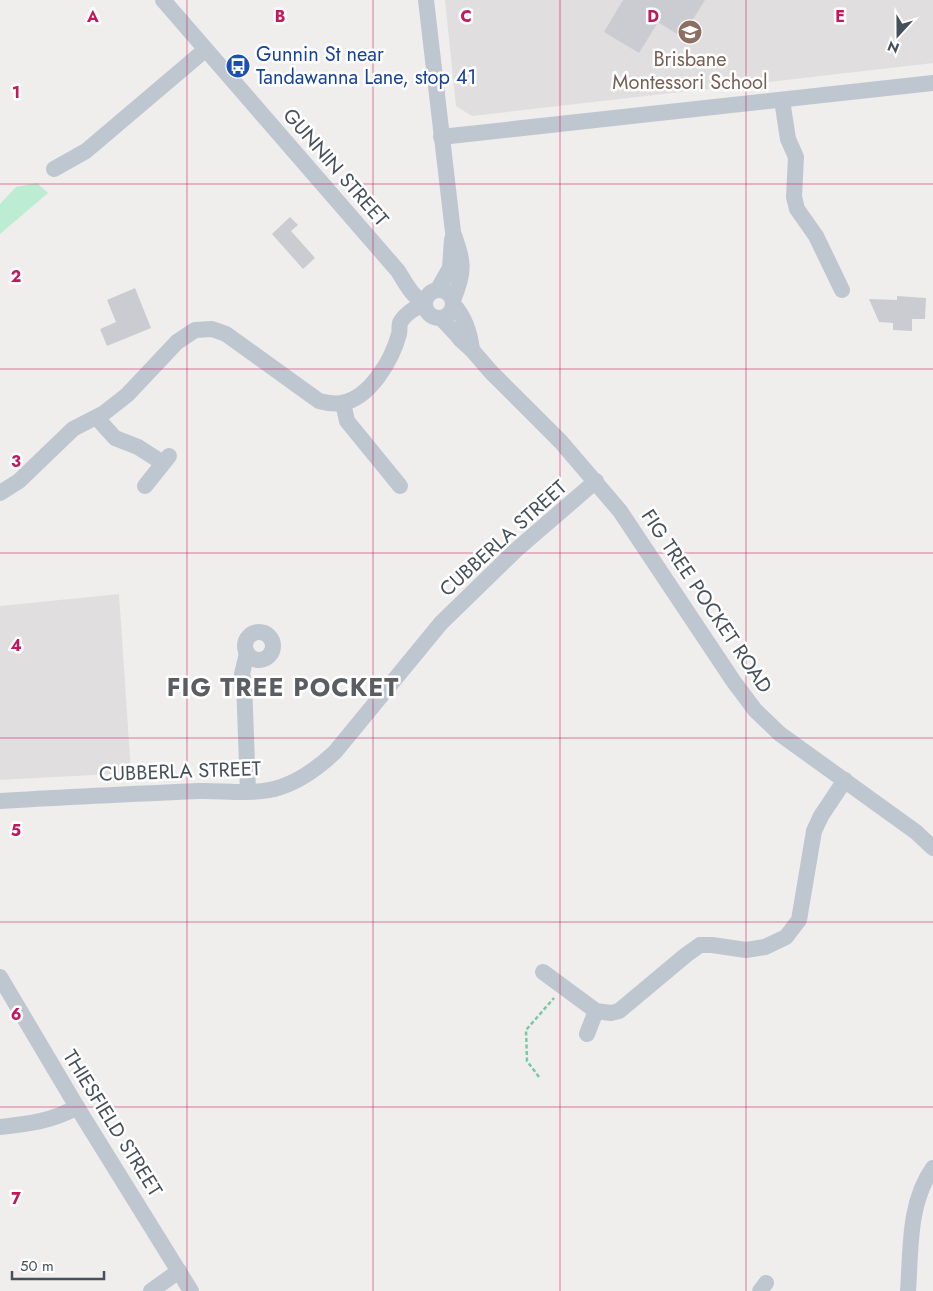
<svg xmlns="http://www.w3.org/2000/svg" width="933" height="1291" font-family="Jost,sans-serif">
	<rect width="100%" height="100%" fill="#f0eded"/>
	<g fill="#e1dedf">
		<polygon points="445,0 933,0 933,63 472,116 456,106"/>
		<polygon points="119,594 131,773 0,780 0,606"/>
	</g>
	<polygon fill="#bcedd2" points="37,183 48,193 0,234 0,204 16,187"/>
	<g fill="#caccd2">
		<polygon points="623,0 705,0 682,37 658,22 639,53 604,32"/>
		<polygon points="290,217 298,225 291,231 315,258 303,269 272,234"/>
		<polygon points="135,288 151,328 107,346 100,329 116,322 107,300"/>
		<polygon points="897,296 926,298 925,319 912,319 912,331 893,330 893,323 879,322 869,299 897,300"/>
	</g>
	<g fill="none" stroke-linecap="round" stroke-linejoin="round">
		<polyline stroke="#76caa5" stroke-width="2.5" stroke-dasharray="4 2.5" stroke-linecap="butt" points="539,1077 527,1061 526,1030 554,998"/>
		<g stroke="#bec7cf" stroke-width="16">
			<path d="M163,0L398,271C405,282 412,297 424,302"/>
			<path d="M426,0L453,232C463,261 466,270 453,300"/>
			<polyline points="782,100 788,139 796,157 794,197 797,209 816,236 842,290"/>
			<polyline points="441,137 933,83"/>
			<polyline points="54,169 86,151 205,50"/>
			<polyline points="438,289 450,268 452,239"/>
			<circle cx="439" cy="304" r="14"/>
			<path d="M453,304C465,317 470,333 472,350"/>
			<polyline points="441,318 455,333 460,339 472,350 491,372 561,442 620,511 734,682 755,710 780,734 916,832 933,848"/>
			<polyline points="343,403 347,421 400,486"/>
			<polyline points="97,418 115,438 138,447 163,463"/>
			<polyline points="145,486 169,456"/>
			<path d="M0,493L19,481L73,429L104,413L127,395L177,342L195,330L212,329L226,334L319,401C326,403 334,404 342,403C370,398 392,360 399,334C400,331 399,326 400,323C404,315 416,306 424,305"/>
			<circle cx="259" cy="646" r="14"/>
			<polyline points="247,653 242,674 244,682 248,791"/>
			<path d="M0,801C66,797 132,794 198,791C224,790 255,796 281,787C302,780 319,767 335,752L441,623L516,550L596,481"/>
			<polyline points="543,972 596,1011 611,1013 619,1011 686,955 700,945 712,945 746,950 765,947 786,937 799,920 814,831 821,816 845,780"/>
			<polyline points="0,977 77,1107 191,1291"/>
			<polyline points="587,1034 596,1011"/>
			<path d="M0,1127C28,1124 53,1121 77,1107"/>
			<polyline points="151,1291 179,1271"/>
			<polyline points="760,1291 766,1283"/>
			<path d="M908,1291C911,1250 908,1203 933,1168"/>
		</g>
	</g>
	<path fill="none" stroke="#c2185b" stroke-width="1" stroke-opacity="0.55" d="M187,0V1291M373,0V1291M560,0V1291M746,0V1291M0,184H933M0,369H933M0,553H933M0,738H933M0,922H933M0,1107H933"/>
	<defs>
		<symbol id="school-disc" viewBox="-11 -11 22 22"><circle r="9.5" fill="#8d6e63" stroke="#fff"/><path d="M0-5L7-2L0 1L-7-2ZM-4 1L0 2.5L4 1V4Q0 6-4 4Z" fill="#fff"/></symbol>
		<symbol id="bus-disc" viewBox="-11 -11 22 22"><circle r="9.5" fill="#1a4fb4" stroke="#fff"/><path d="M-5-6H5V4H4V6H2V4H-2V6H-4V4H-5ZM-3.5-4V0h7V-4ZM-3.5 1.2v1.5H-2V1.2ZM2 1.2v1.5H3.5V1.2Z" fill="#fff"/></symbol>
	</defs>
	<g fill-rule="evenodd">
		<use href="#school-disc" x="676" y="18" width="28" height="28"/>
		<use href="#bus-disc" x="224" y="52" width="28" height="28"/>
	</g>
	<g text-anchor="middle" stroke-width="5" stroke-linejoin="round" paint-order="stroke">
		<g font-size="20" fill="#164399" stroke="#fff" text-anchor="start">
			<text x="256" y="61">Gunnin St near<tspan x="256" dy="23">Tandawanna Lane, stop 41</tspan></text>
		</g>
		<g font-size="20" fill="#785e54" stroke="#fff">
			<text x="690" y="66">Brisbane<tspan x="690" dy="23">Montessori School</tspan></text>
		</g>
		<g font-size="20" fill="#46505a" stroke="#fff">
			<text transform="translate(336 167) rotate(49)" y="7">GUNNIN STREET</text>
			<text transform="translate(503 538) rotate(-42)" y="7">CUBBERLA STREET</text>
			<text transform="translate(707 601) rotate(56)" y="7">FIG TREE POCKET ROAD</text>
			<text transform="translate(180 771) rotate(-2)" y="7">CUBBERLA STREET</text>
			<text transform="translate(113 1123) rotate(58)" y="7">THIESFIELD STREET</text>
		</g>
		<g font-size="25" font-weight="bold" letter-spacing="1" fill="#5a5d62" stroke="#fff">
			<text x="283" y="696">FIG TREE POCKET</text>
		</g>
	</g>
	<g font-size="16" text-anchor="middle" font-weight="bold" fill="#c2185b" stroke="#fff" stroke-width="5" stroke-linejoin="round" paint-order="stroke">
		<text x="93" y="22">A</text>
		<text x="280" y="22">B</text>
		<text x="466" y="22">C</text>
		<text x="653" y="22">D</text>
		<text x="840" y="22">E</text>
		<text x="16" y="98">1</text>
		<text x="16" y="282">2</text>
		<text x="16" y="467">3</text>
		<text x="16" y="651">4</text>
		<text x="16" y="836">5</text>
		<text x="16" y="1020">6</text>
		<text x="16" y="1204">7</text>
	</g>
	<g transform="translate(898 35) rotate(201)" stroke="#ffffff" stroke-width="4" paint-order="stroke">
	<path d="M0-4L9 19L0 12L-9 19Z" fill="#46505a"/>
	<text y="-8" font-size="14" font-weight="bold" text-anchor="middle" fill="#46505a">N</text>
	</g>
	<path d="M12 1271v8h92v-8" fill="none" stroke="#46505a" stroke-width="2.5"/>
	<text x="20" y="1271" font-size="15" fill="#46505a" stroke="#ffffff" stroke-width="4" paint-order="stroke">50 m</text>
</svg>
